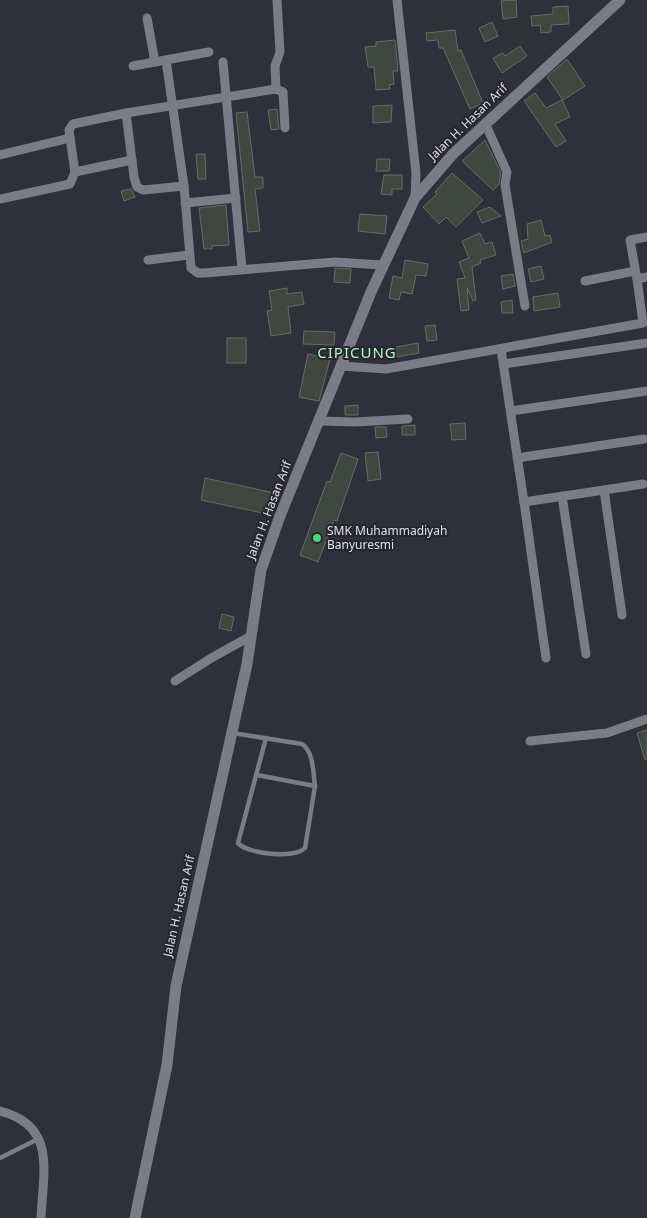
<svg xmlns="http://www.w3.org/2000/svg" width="647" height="1218" font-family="'Noto Sans',sans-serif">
	<rect width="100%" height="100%" fill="#2f3039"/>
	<g fill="#3f4740" stroke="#646d66">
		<polygon points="516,0 517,17 503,19 501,1"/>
		<polygon points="568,6 569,24 551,25 551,32 541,33 540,25 532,26 531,16 553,14 553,7"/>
		<polygon points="492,22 498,36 485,42 479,28"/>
		<polygon points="455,30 458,51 461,50 483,103 470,109 443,48 439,48 438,40 427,41 426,33"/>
		<polygon points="395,40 398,71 393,71 394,84 389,85 390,89 376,90 374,67 368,67 365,47 376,46 376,42"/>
		<polygon points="520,46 527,56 502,73 493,58 503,53 505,56"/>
		<polygon points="567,59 585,86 563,100 547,77"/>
		<polygon points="535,93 546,108 562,100 570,117 555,124 566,141 556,147 524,101"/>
		<polygon points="392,105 391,122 373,123 373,106"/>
		<polygon points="277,109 279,129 271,130 268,110"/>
		<polygon points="247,112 255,177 263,177 263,188 255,189 260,231 248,232 236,113"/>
		<polygon points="485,140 501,173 499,184 493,190 462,161"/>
		<polygon points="196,154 205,154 206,179 198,179"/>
		<polygon points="377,159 390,159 389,171 376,171"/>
		<polygon points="452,173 483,200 456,227 446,217 439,224 423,207 437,194 435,192"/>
		<polygon points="384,175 402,175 402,189 392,189 392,195 381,194"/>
		<polygon points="131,189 135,197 124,201 121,191"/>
		<polygon points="226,205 229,245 212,246 212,249 204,249 199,208"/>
		<polygon points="490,207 501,216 482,223 477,212"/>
		<polygon points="360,214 387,216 385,234 358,231"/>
		<polygon points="541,220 545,236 550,235 552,242 524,253 521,241 528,239 527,224"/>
		<polygon points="480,233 485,244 492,242 496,255 480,260 481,263 472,267 476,300 473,301 467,288 469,310 461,311 457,279 465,278 459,262 469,258 462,241"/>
		<polygon points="405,260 428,264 426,276 416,275 412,294 401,292 399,300 389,298 393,276 402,278"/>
		<polygon points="541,266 544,279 531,282 528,269"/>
		<polygon points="335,268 351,269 350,283 334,282"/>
		<polygon points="513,274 515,286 503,289 501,276"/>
		<polygon points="287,288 287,294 302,292 304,304 288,307 291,333 271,336 267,311 272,310 269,291"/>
		<polygon points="558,293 560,307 534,311 533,297"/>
		<polygon points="512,300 513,313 502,313 501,302"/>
		<polygon points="435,325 437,340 427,341 425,326"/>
		<polygon points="304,331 335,332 334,345 303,344"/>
		<rect x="227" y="338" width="19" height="25"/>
		<polygon points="418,343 419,353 397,357 396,347"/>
		<polygon points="308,354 330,359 319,401 299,397"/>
		<polygon points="358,405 358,415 345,415 345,406"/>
		<polygon points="465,423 466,439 452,440 450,424"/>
		<polygon points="415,425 415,435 402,435 402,426"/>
		<polygon points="375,427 386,427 387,437 376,438"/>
		<polygon points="378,452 381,479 368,481 365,453"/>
		<polygon points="341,453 358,459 337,521 334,520 318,562 300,555 327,481 330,482"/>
		<polygon points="205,478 279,494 272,515 201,500"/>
		<polygon points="222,614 234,617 231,631 219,628"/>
		<polygon points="647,730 647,759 645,760 637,733"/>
	</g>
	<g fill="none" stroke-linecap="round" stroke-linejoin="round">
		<g stroke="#7b7c86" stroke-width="4.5">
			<path d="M233,733L302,744C314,752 313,773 315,786"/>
			<path d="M257,775L315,786L305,848C294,859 247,854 238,843L266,738"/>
			<polyline points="0,1158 38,1139"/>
		</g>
		<g stroke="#7b7c86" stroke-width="9">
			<polyline points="397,0 416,173 415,198"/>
			<polyline points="147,18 155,62"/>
			<polyline points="166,60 184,186 191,268 198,273 204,273 335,262 382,265"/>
			<polyline points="223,62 242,269"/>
			<polyline points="133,66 209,52"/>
			<polyline points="276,89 275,66 280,52 277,0"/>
			<polyline points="126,113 134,177 137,187 143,190 184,186"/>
			<polyline points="485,123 507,172 505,184 507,197 525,306"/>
			<polyline points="70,138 75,172"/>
			<polyline points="0,155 70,138 69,130 73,124 126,113 276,89 283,92 285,128"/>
			<polyline points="0,199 70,184 75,172 132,160"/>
			<polyline points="185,203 236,198"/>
			<polyline points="148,260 189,255"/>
			<polyline points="637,279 630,240 647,237"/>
			<polyline points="585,281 635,271"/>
			<polyline points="501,349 524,502"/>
			<polyline points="504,364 647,343"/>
			<polyline points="341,366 386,369 643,323 637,279 647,277"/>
			<polyline points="511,411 647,391"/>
			<polyline points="319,421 355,422 408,419"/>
			<polyline points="517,458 644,439"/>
			<polyline points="604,490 643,484"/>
			<polyline points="562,496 586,654"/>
			<polyline points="546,658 524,502 604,490 622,615"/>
			<polyline points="175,681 213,657 251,636"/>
			<polyline points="530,741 607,733 647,719"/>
			<path d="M0,1111C57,1125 43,1172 41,1218"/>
		</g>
		<polyline stroke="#7b7c86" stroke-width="11" points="135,1218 167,1065 176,986 247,664 261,570 280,516 371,292 415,198 453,154 620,0"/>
	</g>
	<circle fill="#48d779" stroke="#26262f" stroke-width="2" cx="317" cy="538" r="5"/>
	<g text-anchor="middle" stroke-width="4" stroke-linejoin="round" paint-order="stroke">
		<g font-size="12" fill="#e0e1e6" stroke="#26262f">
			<text transform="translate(468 122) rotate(-44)" y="4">Jalan H. Hasan Arif</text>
			<text transform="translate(269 510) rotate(-69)" y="4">Jalan H. Hasan Arif</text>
			<text transform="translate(179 906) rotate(-77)" y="4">Jalan H. Hasan Arif</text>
		</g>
		<g font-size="12" fill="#e0e1e6" stroke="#26262f" text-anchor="start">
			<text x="327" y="535">SMK Muhammadiyah<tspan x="327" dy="14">Banyuresmi</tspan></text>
		</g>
		<g font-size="15" letter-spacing="1" fill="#b1f6c1" stroke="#26262f">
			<text x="357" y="358">CIPICUNG</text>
		</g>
	</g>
</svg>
